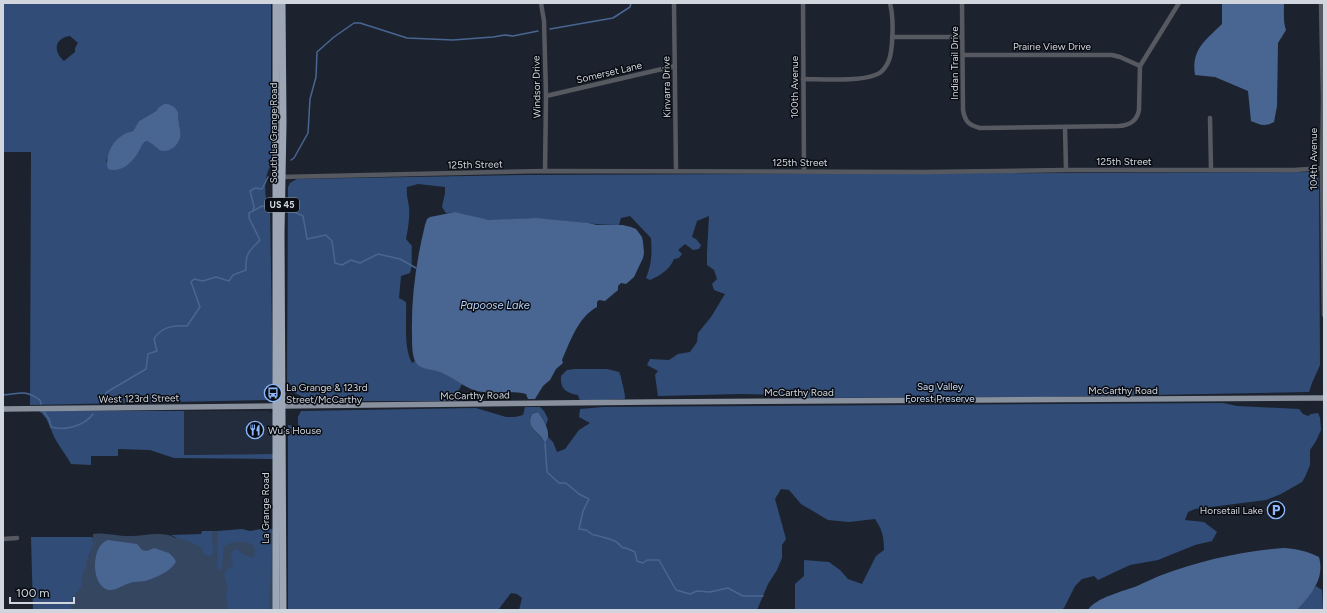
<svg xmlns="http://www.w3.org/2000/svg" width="1327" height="613" font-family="Figtree,sans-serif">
	<rect width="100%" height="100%" fill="#1c232f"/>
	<polygon fill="#222c3d" points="184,411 268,411 272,413 274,416 273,454 184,455"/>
	<path fill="#354661" d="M271,529H275L281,610H33L93,537V534C101,532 118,536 128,536C141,537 163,530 175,538H212V531H217V538L267,536L271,533Z"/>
	<g fill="#314d77" fill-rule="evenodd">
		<path d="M3,3H94L97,4L99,3H271V165C264,175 263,198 270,209L273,392L271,397L268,400L30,405L31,152H3ZM70,36L78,43L75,48V52L64,61C53,52 54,38 70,36ZM164,104L178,114L179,124L180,127L158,149L151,142L146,141C139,146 136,156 130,163L106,162C110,150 119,133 133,131L139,121L156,111L159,107Z"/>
		<path d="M1313,172C1319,176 1319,180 1319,187L1320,365L1312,383L1309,392L1045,397L801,398L789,395L740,394L658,396L655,375L658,371L647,365L650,359L669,360L678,354L690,352L697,342L698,333L711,317L725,294L714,290L712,284L717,279L714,270L707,265V252L709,216L697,221L692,237L696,239L701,245L699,249L693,250L685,244L678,250L682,254L679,258L674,259C670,269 660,276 650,280L646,278C652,264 652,252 651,238L630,216L621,218L619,225C591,225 564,220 537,219C521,218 506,221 491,220C476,220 462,210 446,213L442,207L445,193V187L418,184L407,187C406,195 408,199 409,207C410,217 408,229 406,239L412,246C411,256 413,264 410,273L401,276L399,298L406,302C407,320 403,347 412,363L415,361L419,365L445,374L462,384L458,392V401H303L301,396L293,392L291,385L287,382L288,187L290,183L297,179L526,175Z"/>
		<path d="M575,369H607L619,372C622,378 621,380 623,386C624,391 625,393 625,399L580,401L578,395C566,393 560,389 561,376L567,370Z"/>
		<path d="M1223,403L1237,406L1299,409L1303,414L1308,416L1311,414L1318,413L1320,418L1321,430L1316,441L1310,450V465L1305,477L1302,482L1281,494L1266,500L1195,509L1188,512L1185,520L1204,522L1217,532L1212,541L1195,545L1158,560L1130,565L1098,580L1094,576L1082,579L1075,586L1064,608L1061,610H795V584L804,576V560L829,562L840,570L848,579L862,584L876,556L884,550C884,537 882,529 875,519L849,522L828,520L801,504L789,490L781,489L775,499L786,539L782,545V558L777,570L768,584L757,610H519L522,598L517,594L511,593L498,610H288V425L293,426L295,433L298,435V417L301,411L476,408L506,417H515L523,415L525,407H540L544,411L548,419L546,425L542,417L538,412L532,414C525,428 539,431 545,443L548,437L553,442L557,452L565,449L579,430L590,423L579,417L580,409L603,407Z"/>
		<path d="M39,411H184V455L273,454V459L174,458L150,450L118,449V456H91V465L71,464C67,456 61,449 57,442C50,431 50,419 39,411Z"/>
		<path d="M267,528L271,529V533L267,536L269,542L272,545L269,610H228L226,594L228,590L224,575L227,569L233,566L231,553L234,550L237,549C241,553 248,558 254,557L255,550L253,545C245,540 232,541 224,546C222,554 224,562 221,570L218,569L217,531L242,529L250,531Z"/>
		<path d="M202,531H212L213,553L210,556L205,555L200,546C195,545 192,542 187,540C180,538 179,540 171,535L201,534Z"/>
		<polygon points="31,537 92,537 93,544 86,562 86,568 83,572 81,587 73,597 71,606 72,610 33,610"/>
		<polygon points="1316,586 1322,590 1323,610 1297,610"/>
	</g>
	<g fill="#496692">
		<path d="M1222,3H1284C1284,12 1283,22 1286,30L1278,43L1277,106L1274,122C1265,127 1260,125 1251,121L1248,91L1215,77L1195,75C1191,49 1206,40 1222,24Z"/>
		<path d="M164,104C169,103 177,108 178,113C179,116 178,120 179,123C181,133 182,141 173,148C170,150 167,151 164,151C156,151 155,143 146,141C142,144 141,147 139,151C132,163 122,173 108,169C104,153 116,134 133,131L139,121L156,111L159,107Z"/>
		<path d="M455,212L489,220L536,218L588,223L597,225H623L631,227L636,229L642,237L643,242L644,253L643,258L634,277L626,284L621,283L618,286V290L605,301L599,300L597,302V307C578,317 570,342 562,360L563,363L556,369L550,380L543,386L535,399H528L526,394C510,390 493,395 477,391C462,387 451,375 436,371C429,369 419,369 415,361C412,354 412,344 412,336C411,298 416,262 425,225L427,219L430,217Z"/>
		<path d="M538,412C543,418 549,429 548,437C548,438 545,443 545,443C539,430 525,429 532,414Z"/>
		<path d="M108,540L137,544L142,550L147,551L154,548L169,553L174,558L176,562C173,565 171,569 167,571C161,575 152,579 145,581C140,582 135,581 130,583C122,585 112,594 104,588C91,579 92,545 108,540Z"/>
		<path d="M1285,548C1297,549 1307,551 1319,557C1325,579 1311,595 1297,610H1088C1095,598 1124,591 1137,586C1144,583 1152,579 1159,576C1200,561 1241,551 1285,548Z"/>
	</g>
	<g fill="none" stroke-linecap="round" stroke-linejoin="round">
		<g stroke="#496692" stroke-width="1.5">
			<polyline points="550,29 613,18 630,7 631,3"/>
			<polyline points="291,160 294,158 308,133 310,99 316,77 317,52 334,37 354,23 360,23 407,38 453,40 493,37 505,35 513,36 538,31"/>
			<polyline points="291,210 303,216 307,239 326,235 332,241 335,263 342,265 351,260 360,263 378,254 400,259 416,268"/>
			<polyline points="253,211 254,206 250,191 255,188 262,189 268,177"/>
			<path d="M3,395C20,394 24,389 40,400L41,404"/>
			<path d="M100,402L107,392L146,369L148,354L157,351L154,339C161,327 173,325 187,326L200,307L191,282L194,279L203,281L216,277L229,281L233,275L246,270C245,254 249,251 260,240L249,218V213L262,206L269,207"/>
			<path d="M44,412L49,419L51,427C65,431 84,426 93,414"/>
			<path d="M545,443L547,472L559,483H566L579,494L589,499L583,511L579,529L586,530L593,535C599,535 601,537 606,538C616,541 616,541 623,548H626L635,552L637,561L643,563L647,560H659L676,590L690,594L697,591L710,592L728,588L743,596H763"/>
		</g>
		<g stroke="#565a60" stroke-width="4.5">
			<polyline points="541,3 544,21 546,96 545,171"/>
			<polyline points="674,3 676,171"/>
			<polyline points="803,3 804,171"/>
			<path d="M962,3L963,110C965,121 968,125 980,128L1119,126C1130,125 1137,121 1139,110L1140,66L1179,3"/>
			<polyline points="1321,3 1323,99 1322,168 1324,315"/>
			<polyline points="892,37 962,37"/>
			<polyline points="963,55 1112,55 1120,57 1140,66"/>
			<path d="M803,79C821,79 870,83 882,71C890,63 891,54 892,43C893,30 893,15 890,3"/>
			<polyline points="546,96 675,66"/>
			<polyline points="1210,118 1211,169"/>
			<polyline points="1065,127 1066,170"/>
			<polyline points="281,177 545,171 926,172 1066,170 1294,170 1324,168"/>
			<polyline points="3,539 17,538"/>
		</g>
		<polyline stroke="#88909d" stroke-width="5.5" points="3,409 652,402 1324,398"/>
		<g stroke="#9ca6b5" stroke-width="7">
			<polyline points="276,3 276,610"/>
			<polyline points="282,3 283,123 281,233 283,610"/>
		</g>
	</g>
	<defs>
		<symbol id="bus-ring" viewBox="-11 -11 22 22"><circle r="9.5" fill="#090c12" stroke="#8cb9fc" stroke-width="1.5"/><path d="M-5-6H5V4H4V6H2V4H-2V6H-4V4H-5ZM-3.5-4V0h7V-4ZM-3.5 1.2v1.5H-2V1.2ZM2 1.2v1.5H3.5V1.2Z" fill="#8cb9fc"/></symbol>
		<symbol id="restaurant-ring" viewBox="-11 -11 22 22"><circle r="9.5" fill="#090c12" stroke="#8cb9fc" stroke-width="1.5"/><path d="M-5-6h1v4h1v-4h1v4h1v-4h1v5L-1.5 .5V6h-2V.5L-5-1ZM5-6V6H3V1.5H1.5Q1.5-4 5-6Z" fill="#8cb9fc"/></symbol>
		<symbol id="parking-ring" viewBox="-11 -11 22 22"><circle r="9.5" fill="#090c12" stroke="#8cb9fc" stroke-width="1.5"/><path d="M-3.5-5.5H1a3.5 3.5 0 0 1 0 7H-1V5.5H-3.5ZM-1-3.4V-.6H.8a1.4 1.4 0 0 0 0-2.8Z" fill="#8cb9fc"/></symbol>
	</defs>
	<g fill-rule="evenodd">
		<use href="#bus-ring" x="263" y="383" width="20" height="20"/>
		<use href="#restaurant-ring" x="245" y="420" width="20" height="20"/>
		<use href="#parking-ring" x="1266" y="500" width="20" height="20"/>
	</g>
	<g text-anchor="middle" stroke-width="3" stroke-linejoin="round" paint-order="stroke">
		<rect fill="#090c12" stroke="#9599a1" stroke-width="1" x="265" y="198" width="34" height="14" rx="3"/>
		<g font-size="9" font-weight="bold" fill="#d1d6de">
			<text x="282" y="208">US 45</text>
		</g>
		<g font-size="10" fill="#d1d6de" stroke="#090c12">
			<text x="1052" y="50">Prairie View Drive</text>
			<text transform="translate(954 63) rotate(-90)" y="4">Indian Trail Drive</text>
			<text transform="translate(609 72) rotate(-13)" y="4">Somerset Lane</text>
			<text transform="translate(536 87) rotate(-91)" y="4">Windsor Drive</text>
			<text transform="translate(666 87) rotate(-91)" y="4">Kinvarra Drive</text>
			<text transform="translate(794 87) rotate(-90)" y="4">100th Avenue</text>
			<text transform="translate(273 133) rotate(-90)" y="4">South La Grange Road</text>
			<text transform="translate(1313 159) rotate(-90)" y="4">104th Avenue</text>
			<text x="1124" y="165">125th Street</text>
			<text x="800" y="166">125th Street</text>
			<text transform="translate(475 164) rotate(-1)" y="4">125th Street</text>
			<text x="1123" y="394">McCarthy Road</text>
			<text x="799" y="396">McCarthy Road</text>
			<text transform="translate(475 395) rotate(-1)" y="4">McCarthy Road</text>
			<text transform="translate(139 398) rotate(-1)" y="4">West 123rd Street</text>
			<text transform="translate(265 508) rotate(-90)" y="4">La Grange Road</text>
		</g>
		<g font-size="10" fill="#ccdffb" stroke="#090c12">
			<text x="940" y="390">Sag Valley<tspan x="940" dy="12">Forest Preserve</tspan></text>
		</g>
		<g font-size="10" fill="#d1d6de" stroke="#090c12" text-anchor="start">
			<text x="286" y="391">La Grange &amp; 123rd<tspan x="286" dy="12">Street/McCarthy</tspan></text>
			<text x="268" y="434">Wu's House</text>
			<text x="1263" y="514" text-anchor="end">Horsetail Lake</text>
		</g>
		<g font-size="11" font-style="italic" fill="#b7d3fc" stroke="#090c12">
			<text x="495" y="309">Papoose Lake</text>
		</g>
	</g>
	<rect width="1327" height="613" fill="none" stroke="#d1d6de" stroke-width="8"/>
	<path d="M10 597v6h64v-6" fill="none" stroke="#d1d6de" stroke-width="2"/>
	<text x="16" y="597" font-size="12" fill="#d1d6de" stroke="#090c12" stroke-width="3" paint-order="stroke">100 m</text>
</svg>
